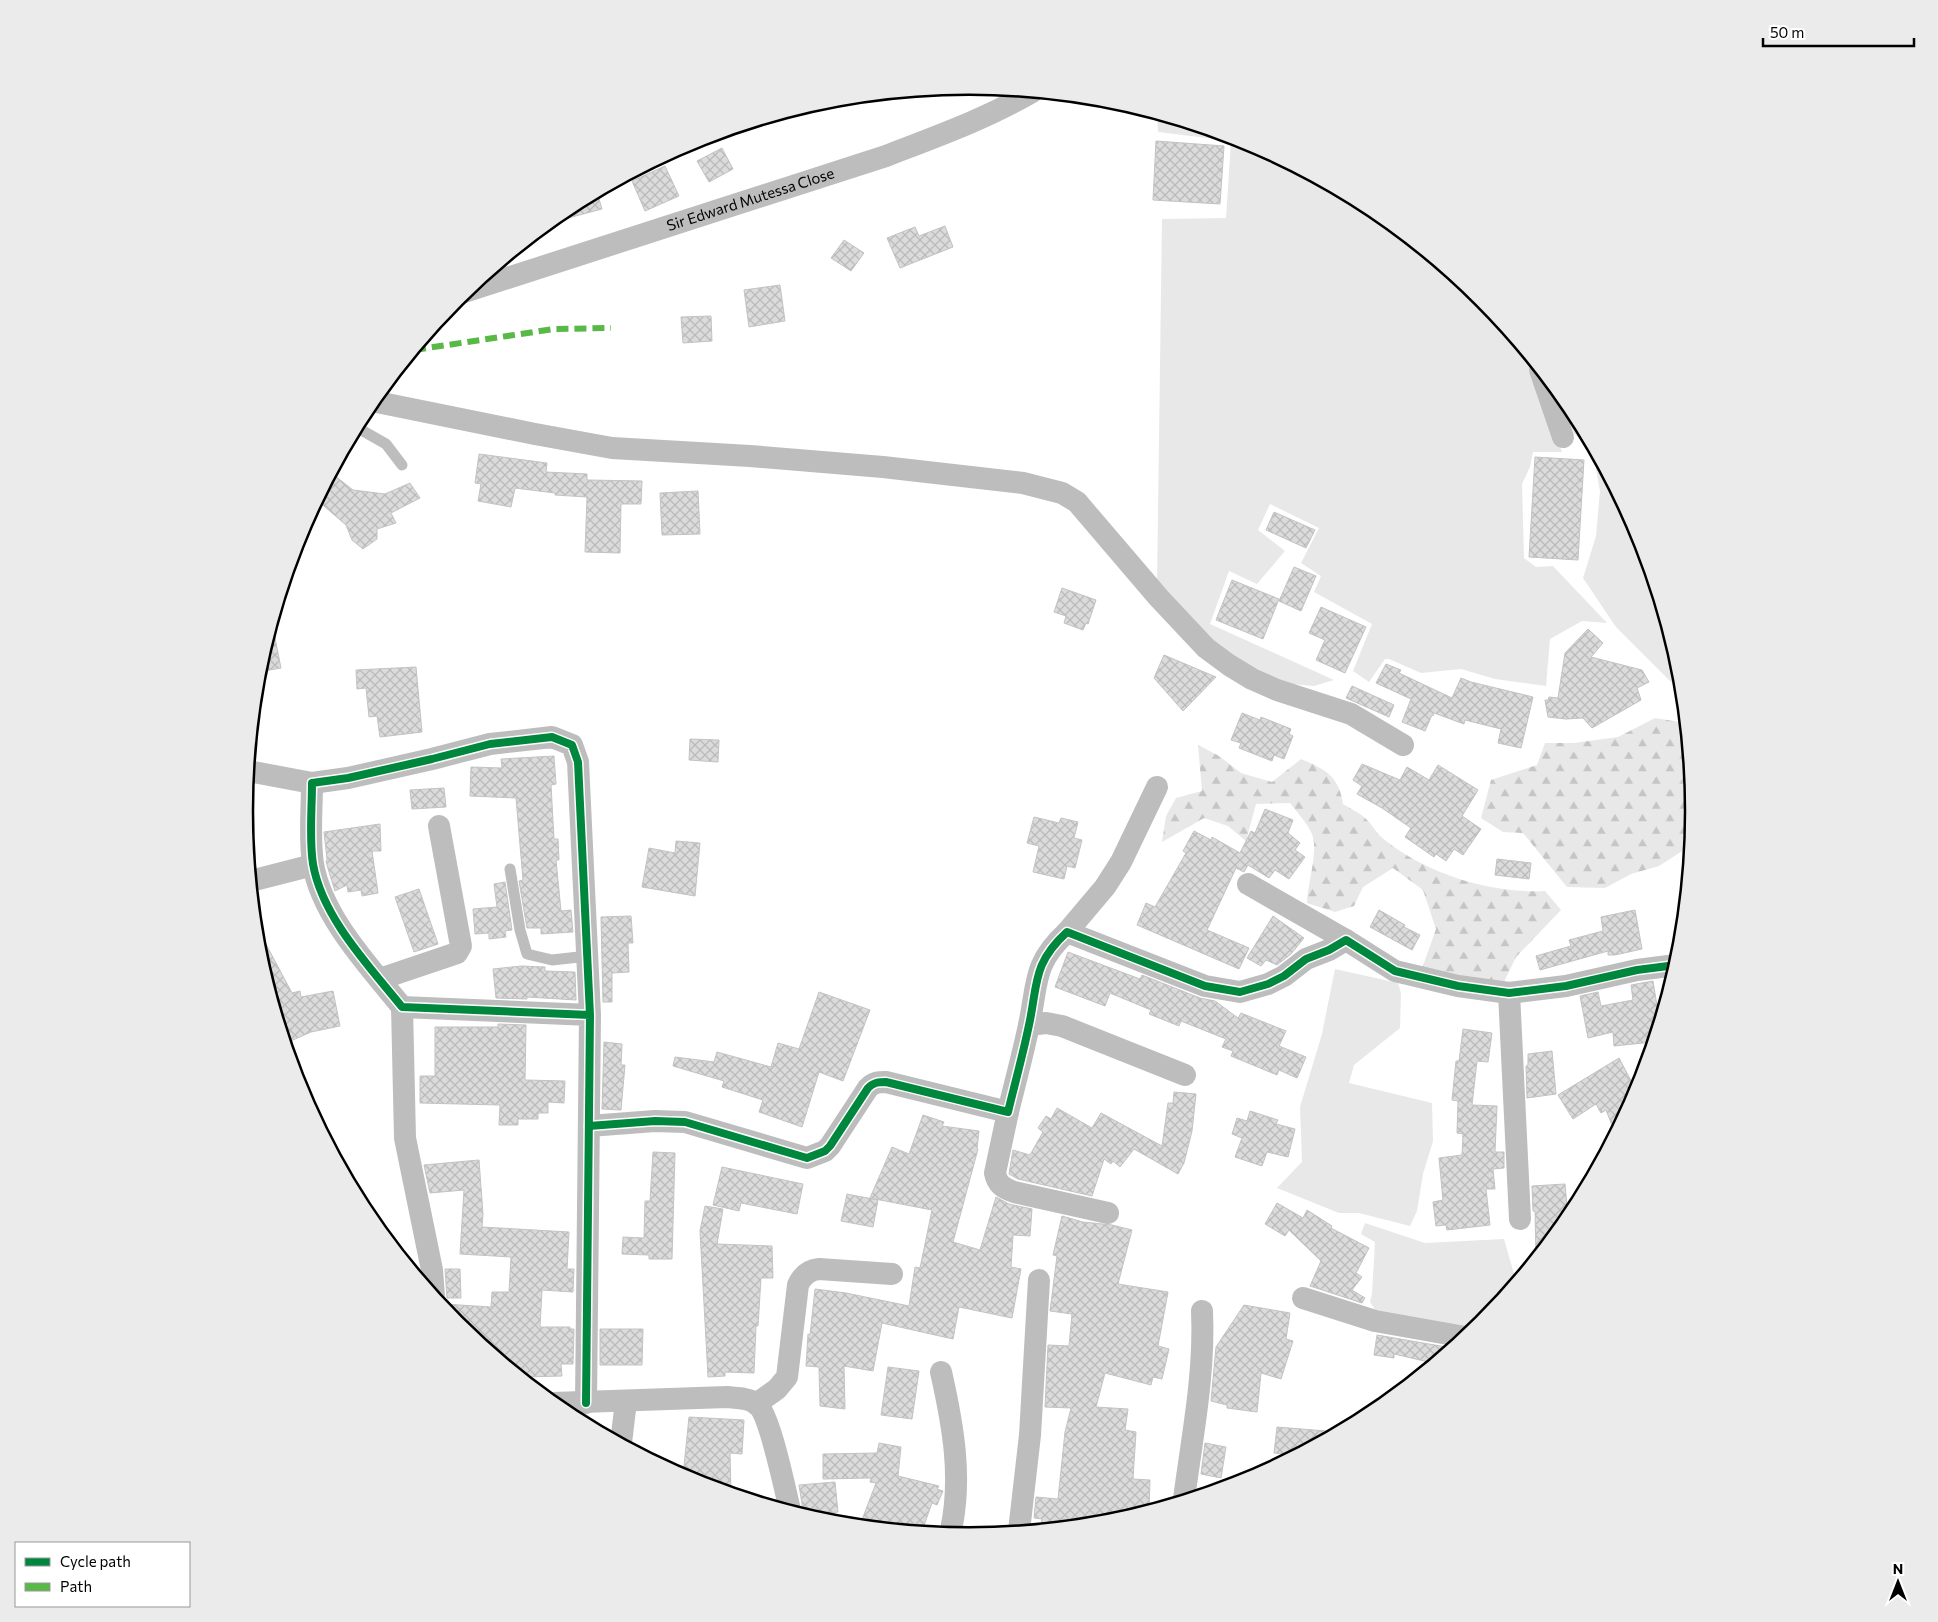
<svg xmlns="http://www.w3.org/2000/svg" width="1938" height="1622" font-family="Commissioner,sans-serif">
	<defs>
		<pattern id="forest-firs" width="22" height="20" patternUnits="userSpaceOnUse" patternTransform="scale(1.25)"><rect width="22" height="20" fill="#e8e8e8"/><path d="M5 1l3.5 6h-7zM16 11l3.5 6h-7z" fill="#c5c5c5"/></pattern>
		<pattern id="building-cross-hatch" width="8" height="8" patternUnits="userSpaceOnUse" patternTransform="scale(1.25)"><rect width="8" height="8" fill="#dbdbdb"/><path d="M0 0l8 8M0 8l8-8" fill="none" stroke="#bababa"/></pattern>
	</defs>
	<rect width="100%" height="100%" fill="#fff"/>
	<g fill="#e8e8e8">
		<polygon points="1157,114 1247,142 1372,209 1482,299 1529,356 1548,416 1562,452 1533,452 1530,467 1522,484 1524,558 1536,567 1553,566 1607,623 1582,621 1550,639 1546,686 1495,679 1461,669 1421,673 1389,659 1385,659 1369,682 1353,671 1372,624 1314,592 1321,576 1301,563 1319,528 1270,504 1258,530 1285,551 1257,584 1229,571 1210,624 1334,680 1314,686 1281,683 1223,651 1157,585 1162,219 1226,218 1231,141 1158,132"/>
		<polygon points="1559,393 1572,409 1639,534 1680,670 1681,685 1674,685 1616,627 1583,578 1596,536 1600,491 1592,447 1574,434"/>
		<polygon points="1335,969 1398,983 1401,993 1400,1028 1354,1065 1349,1083 1432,1103 1433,1141 1423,1174 1417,1211 1410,1226 1359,1213 1339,1213 1277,1188 1302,1162 1300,1107 1322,1034"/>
		<polygon points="1365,1223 1425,1243 1504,1239 1516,1281 1475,1329 1376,1311 1370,1302 1372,1293 1375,1242 1361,1234"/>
	</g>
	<g fill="url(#forest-firs)">
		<polygon points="1655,718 1685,723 1694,811 1690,846 1659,866 1631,874 1605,888 1567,887 1523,833 1503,832 1481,818 1491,780 1537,765 1545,743 1574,743 1618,737"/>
		<path d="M1198,745L1219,756L1241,773L1272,782L1301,759C1325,769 1339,776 1343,804C1351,809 1362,814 1368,821C1373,826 1376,832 1380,836C1423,873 1490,894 1545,891L1561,910L1516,957L1503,984L1419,977L1436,929L1423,890L1393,868L1363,887L1354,906L1335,912L1307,903C1307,884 1320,849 1311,832C1306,822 1297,812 1290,803L1256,804L1246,841L1228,826L1204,818L1162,842L1166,816L1176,798L1202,791Z"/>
	</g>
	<g fill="url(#building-cross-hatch)" stroke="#c3c3c3">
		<polygon points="1156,141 1224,146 1220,204 1153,200"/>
		<polygon points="722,148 733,169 709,182 697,161"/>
		<polygon points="665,166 679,196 645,211 632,181"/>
		<polygon points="597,192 602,209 557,221 556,217 567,208"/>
		<polygon points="945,226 953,247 900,268 887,238 915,227 919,236"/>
		<polygon points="844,240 864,253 851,271 831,258"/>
		<polygon points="780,285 785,321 749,327 744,290"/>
		<polygon points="711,316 712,341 683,343 681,317"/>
		<polygon points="479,454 547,463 546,472 587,474 587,480 642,481 641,504 621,504 620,553 585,552 587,497 555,495 555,493 515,488 511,507 478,501 481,484 475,483"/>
		<polygon points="1535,457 1584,460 1578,560 1529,557"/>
		<polygon points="334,475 353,490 385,494 410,483 420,498 391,513 396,523 377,529 377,539 363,549 352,540 346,525 317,500 327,482"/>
		<polygon points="698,491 700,534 662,535 660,493"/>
		<polygon points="1274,512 1315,530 1306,548 1266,530"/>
		<polygon points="1294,567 1316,576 1301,611 1279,601"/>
		<polygon points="1232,580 1279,599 1263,639 1216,620"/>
		<polygon points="1062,588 1096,600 1088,624 1086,623 1083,630 1064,623 1066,616 1054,612"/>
		<polygon points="1321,607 1366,627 1345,673 1316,660 1325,640 1309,633"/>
		<polygon points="272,623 281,668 258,672 258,669"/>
		<polygon points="1588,629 1603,643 1591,657 1642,670 1649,682 1637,688 1641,700 1592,728 1583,718 1566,719 1548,717 1545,700 1548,700 1549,697 1558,698 1565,653"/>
		<polygon points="1164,655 1216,677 1183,711 1154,678"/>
		<polygon points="1386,664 1401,670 1399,673 1452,698 1461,678 1471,682 1533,697 1521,748 1498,743 1501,729 1465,720 1464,724 1434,713 1433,716 1432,715 1425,731 1402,722 1411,699 1376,683"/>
		<polygon points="416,667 422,732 380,737 377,716 369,717 366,688 357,689 356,670"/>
		<polygon points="1352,686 1394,705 1389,717 1346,698"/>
		<polygon points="1242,713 1260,720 1261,717 1291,729 1289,734 1293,736 1284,759 1274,755 1272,761 1239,748 1241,743 1231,740"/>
		<polygon points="690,739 719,740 718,762 689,760"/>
		<polygon points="554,756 556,784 551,785 554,839 558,839 559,860 556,860 561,911 571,910 573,932 541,934 541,928 527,928 519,881 523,880 516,798 470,796 471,767 502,768 501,759"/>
		<polygon points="1362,764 1400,780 1407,767 1429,780 1438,765 1478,790 1462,816 1481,829 1463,855 1454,849 1446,861 1436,854 1434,857 1405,837 1411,828 1382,808 1357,794 1362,786 1353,780"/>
		<polygon points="444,788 446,807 412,809 410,790"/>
		<polygon points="1265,809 1293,820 1288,833 1300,843 1295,850 1305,857 1289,879 1275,870 1269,878 1248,865 1244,872 1236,868 1207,930 1249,948 1239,969 1137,925 1146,903 1155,907 1186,853 1183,851 1194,831 1211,840 1212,837 1240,853 1251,831 1255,833"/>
		<polygon points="1034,817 1059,823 1061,818 1078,822 1074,838 1082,840 1075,868 1067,866 1064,879 1033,872 1039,846 1027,843"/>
		<polygon points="380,824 381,851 372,851 378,893 362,896 361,890 348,892 347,885 335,891 326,862 327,859 324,832"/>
		<polygon points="676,841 700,843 695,896 642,887 649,848 675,853"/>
		<polygon points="1497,859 1531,863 1529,879 1495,875"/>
		<polygon points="505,882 512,930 505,931 506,937 489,939 489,933 475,934 473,909 497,907 494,884"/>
		<polygon points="419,889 438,944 414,952 395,897"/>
		<polygon points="1379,910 1405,925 1404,927 1420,935 1412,950 1370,927"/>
		<polygon points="1635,910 1642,949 1615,955 1608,955 1608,951 1540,970 1536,956 1571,946 1569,940 1603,931 1601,917"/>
		<polygon points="631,916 633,943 628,943 629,972 612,973 612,1002 603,1002 601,917"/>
		<polygon points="1273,916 1304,938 1291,954 1277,965 1266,960 1261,966 1247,958"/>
		<polygon points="260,933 292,993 300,991 301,997 333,991 340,1026 311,1032 286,1043 258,952 256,935"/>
		<polygon points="1068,952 1140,979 1142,975 1200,998 1215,1001 1238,1018 1241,1013 1286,1031 1279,1046 1306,1057 1297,1078 1279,1070 1277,1075 1231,1056 1233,1051 1222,1047 1226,1039 1181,1021 1179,1026 1149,1014 1151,1010 1110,993 1105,1006 1055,987"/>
		<polygon points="521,966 545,967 545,971 575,972 576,1000 527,997 527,999 496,998 493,969"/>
		<polygon points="1653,981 1657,1006 1664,1004 1653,1042 1614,1046 1613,1032 1588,1038 1580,996 1598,992 1601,1006 1633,1000 1631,985"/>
		<polygon points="819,992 870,1010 843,1081 819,1072 802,1127 759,1112 763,1100 722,1087 724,1081 673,1066 675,1057 714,1062 717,1052 771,1067 778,1043 799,1049"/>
		<polygon points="498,1024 526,1025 525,1080 565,1081 564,1103 548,1102 548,1113 538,1113 538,1119 518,1119 518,1125 499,1125 500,1105 420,1103 420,1076 435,1076 435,1027 498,1027"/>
		<polygon points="1463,1029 1492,1033 1488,1062 1477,1061 1472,1105 1497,1106 1495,1152 1504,1152 1504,1168 1493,1169 1495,1189 1486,1189 1490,1225 1447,1230 1446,1225 1436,1226 1433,1202 1443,1200 1439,1158 1462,1155 1463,1134 1457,1133 1458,1101 1452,1100 1456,1061 1459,1061"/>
		<polygon points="604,1042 622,1044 621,1065 625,1065 621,1110 602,1109"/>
		<polygon points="1552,1051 1556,1094 1527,1098 1526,1066 1528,1065 1528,1054"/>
		<polygon points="1619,1058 1637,1092 1615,1133 1606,1110 1601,1113 1596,1104 1573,1119 1558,1095"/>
		<polygon points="1174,1092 1196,1094 1192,1131 1184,1163 1178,1174 1134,1149 1120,1167 1113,1161 1111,1164 1104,1159 1092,1196 1018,1179 1009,1174 1013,1150 1030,1155 1043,1132 1038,1128 1046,1116 1051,1119 1057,1108 1092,1128 1101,1113 1162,1146 1168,1103 1173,1103"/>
		<polygon points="1250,1111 1278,1120 1276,1124 1295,1129 1288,1157 1267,1152 1262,1166 1235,1157 1242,1138 1232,1134 1237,1118 1247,1121"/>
		<polygon points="923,1115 944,1122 942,1126 979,1131 977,1149 978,1149 953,1242 980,1250 996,1197 1009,1204 1032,1209 1030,1236 1013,1235 1011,1267 1021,1269 1012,1318 959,1307 953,1339 882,1323 873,1371 844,1366 845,1409 820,1406 819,1367 806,1366 808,1334 810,1335 815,1289 846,1293 909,1306 915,1267 920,1268 932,1210 870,1198 892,1147 909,1154"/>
		<polygon points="653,1152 675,1153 672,1259 649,1259 649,1255 622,1254 623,1237 644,1238 645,1201 650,1201"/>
		<polygon points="479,1160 483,1214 482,1227 569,1232 567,1269 574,1269 573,1292 542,1290 540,1327 570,1327 570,1329 574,1329 573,1364 561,1364 562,1376 522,1377 456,1323 442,1306 444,1304 491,1307 492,1292 509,1292 511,1257 460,1254 464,1190 430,1193 424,1165"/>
		<polygon points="722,1167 803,1184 797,1214 741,1203 739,1211 713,1205"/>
		<polygon points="1565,1184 1568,1218 1536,1257 1535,1211 1533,1211 1532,1186"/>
		<polygon points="847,1194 878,1200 873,1227 841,1221"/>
		<polygon points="1277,1203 1303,1218 1307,1210 1332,1226 1331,1228 1369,1248 1356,1273 1362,1277 1352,1290 1365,1298 1362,1303 1310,1286 1321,1261 1289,1230 1285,1236 1265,1224"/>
		<polygon points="705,1206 723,1209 717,1244 772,1246 773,1278 761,1278 758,1326 756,1326 754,1373 725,1372 725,1376 708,1377 700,1231"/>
		<polygon points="1062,1216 1083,1222 1112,1225 1132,1230 1118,1284 1168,1292 1158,1346 1169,1349 1162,1379 1153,1377 1151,1385 1105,1373 1096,1407 1128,1409 1125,1430 1136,1432 1133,1479 1150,1480 1149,1510 1110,1522 1040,1529 1042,1519 1034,1518 1036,1497 1058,1499 1065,1432 1071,1408 1045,1407 1048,1345 1069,1346 1072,1314 1050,1311 1057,1256 1053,1255"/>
		<polygon points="445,1269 460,1269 461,1298 447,1298"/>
		<polygon points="1244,1305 1290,1313 1286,1339 1293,1341 1281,1379 1261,1373 1257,1412 1227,1408 1227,1405 1211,1401 1216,1347"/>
		<polygon points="600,1329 643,1329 642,1365 600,1365"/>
		<polygon points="1377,1335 1452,1348 1433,1363 1394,1354 1394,1358 1374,1355"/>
		<polygon points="888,1367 919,1371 912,1419 881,1415"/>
		<polygon points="689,1417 744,1420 742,1454 730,1453 731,1493 691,1480 683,1476"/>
		<polygon points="1277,1427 1338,1432 1295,1455 1274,1453"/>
		<polygon points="879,1443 901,1447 898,1476 939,1486 937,1489 943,1491 937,1505 932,1503 922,1531 860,1525 876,1483 870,1482 871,1478 823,1479 823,1454 877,1453"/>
		<polygon points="1205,1443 1226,1447 1221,1478 1201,1474"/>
		<polygon points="835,1482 838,1512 819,1514 818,1509 803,1510 799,1485"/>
	</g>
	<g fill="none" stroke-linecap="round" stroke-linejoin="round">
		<g stroke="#bdbdbd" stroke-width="11">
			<polyline points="356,427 386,444 402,465"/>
			<polyline points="510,869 520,930 527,954 552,960 588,956"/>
		</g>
		<g stroke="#bdbdbd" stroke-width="22">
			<path id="s1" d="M464,292L886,156C935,137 986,119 1032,92"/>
			<polyline points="1540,370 1563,437"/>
			<polyline points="372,401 535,434 612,448 750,456 883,467 997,480 1023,483 1062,493 1077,502 1159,598 1206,648 1229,665 1252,679 1277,690 1351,714 1403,745"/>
			<polyline points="248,771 312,783"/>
			<polyline points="251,881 313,865"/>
			<polyline points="1248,884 1346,940"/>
			<polyline points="1067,932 1105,887 1121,862 1157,787"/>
			<polyline points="380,979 457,953 461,946 439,826"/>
			<polyline points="1509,993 1520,1219"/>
			<polyline points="402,1007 405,1138 432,1270 434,1296"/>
			<polyline points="1029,1025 1046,1023 1062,1026 1185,1075"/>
			<path d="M1008,1112L995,1173C997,1184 1003,1188 1014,1192L1108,1213"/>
			<path d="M589,1126L655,1121L685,1122L807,1158L825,1151L830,1146L868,1088C874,1082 879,1082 886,1082L1008,1112C1015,1083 1023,1054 1029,1025C1038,984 1032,964 1067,932L1205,986L1240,992L1268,984L1284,976L1306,959L1329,950L1346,940L1395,971L1458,986L1509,993L1566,986L1637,970L1676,965"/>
			<polyline points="1303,1298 1375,1321 1465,1337"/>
			<path d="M941,1372C953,1425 963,1480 950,1534"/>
			<path d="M553,1403L727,1397C736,1398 750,1398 757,1404C770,1415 785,1490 790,1510"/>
			<path d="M586,1403L590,1015L578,762L572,745L552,737L490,744L432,759L348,778L312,783C312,810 309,838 313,864C322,917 369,966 402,1007L590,1015"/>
			<path d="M756,1404L777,1389L787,1377L798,1285C802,1276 808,1270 819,1269L892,1274"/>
			<polyline points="621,1443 626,1401"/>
			<path d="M1184,1499C1192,1437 1205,1374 1202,1311"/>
			<polyline points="1019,1531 1030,1435 1039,1280"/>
		</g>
		<polyline stroke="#58b947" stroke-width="6" stroke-dasharray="12 6" stroke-linecap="butt" points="414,350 554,329 611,328"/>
		<defs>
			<g id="cycleway">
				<path d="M589,1126L655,1121L685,1122L807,1158L825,1151L830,1146L868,1088C874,1082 879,1082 886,1082L1008,1112C1015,1083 1023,1054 1029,1025C1038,984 1032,964 1067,932L1205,986L1240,992L1268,984L1284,976L1306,959L1329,950L1346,940L1395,971L1458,986L1509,993L1566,986L1637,970L1676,965"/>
				<path d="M586,1403L590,1015L578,762L572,745L552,737L490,744L432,759L348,778L312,783C312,810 309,838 313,864C322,917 369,966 402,1007L590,1015"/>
			</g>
		</defs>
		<use href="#cycleway" stroke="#fff" stroke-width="11"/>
		<use href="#cycleway" stroke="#00873e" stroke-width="8"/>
	</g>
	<g text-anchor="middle" stroke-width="4.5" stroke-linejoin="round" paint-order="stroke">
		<g font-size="15" fill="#000" stroke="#fff">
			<text dy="5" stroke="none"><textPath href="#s1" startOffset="301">Sir Edward Mutessa Close</textPath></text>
		</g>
	</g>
	<path d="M0 0H1938V1622H0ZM253 811a716 716 0 1 1 1432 0a716 716 0 1 1-1432 0Z" fill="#ebebeb" fill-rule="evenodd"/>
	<path fill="none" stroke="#000" stroke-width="2.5" d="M253 811a716 716 0 1 1 1432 0a716 716 0 1 1-1432 0Z"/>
	<rect x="15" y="1542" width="175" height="65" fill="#ffffff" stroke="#999999"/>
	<rect x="25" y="1558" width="25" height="8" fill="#00873e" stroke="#999999"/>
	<text x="60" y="1567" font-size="15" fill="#000000">Cycle path</text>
	<rect x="25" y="1583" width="25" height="8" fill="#58b947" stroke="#999999"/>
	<text x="60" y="1592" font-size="15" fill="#000000">Path</text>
	<g transform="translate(1898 1582)" stroke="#ffffff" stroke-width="4" paint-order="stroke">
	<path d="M0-4L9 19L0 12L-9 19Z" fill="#000000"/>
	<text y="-8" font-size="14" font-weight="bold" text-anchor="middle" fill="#000000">N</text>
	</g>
	<path d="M1763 38v8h151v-8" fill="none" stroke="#000000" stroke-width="2.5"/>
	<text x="1770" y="38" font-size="15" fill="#000000" stroke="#ffffff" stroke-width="4" paint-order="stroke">50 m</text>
</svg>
